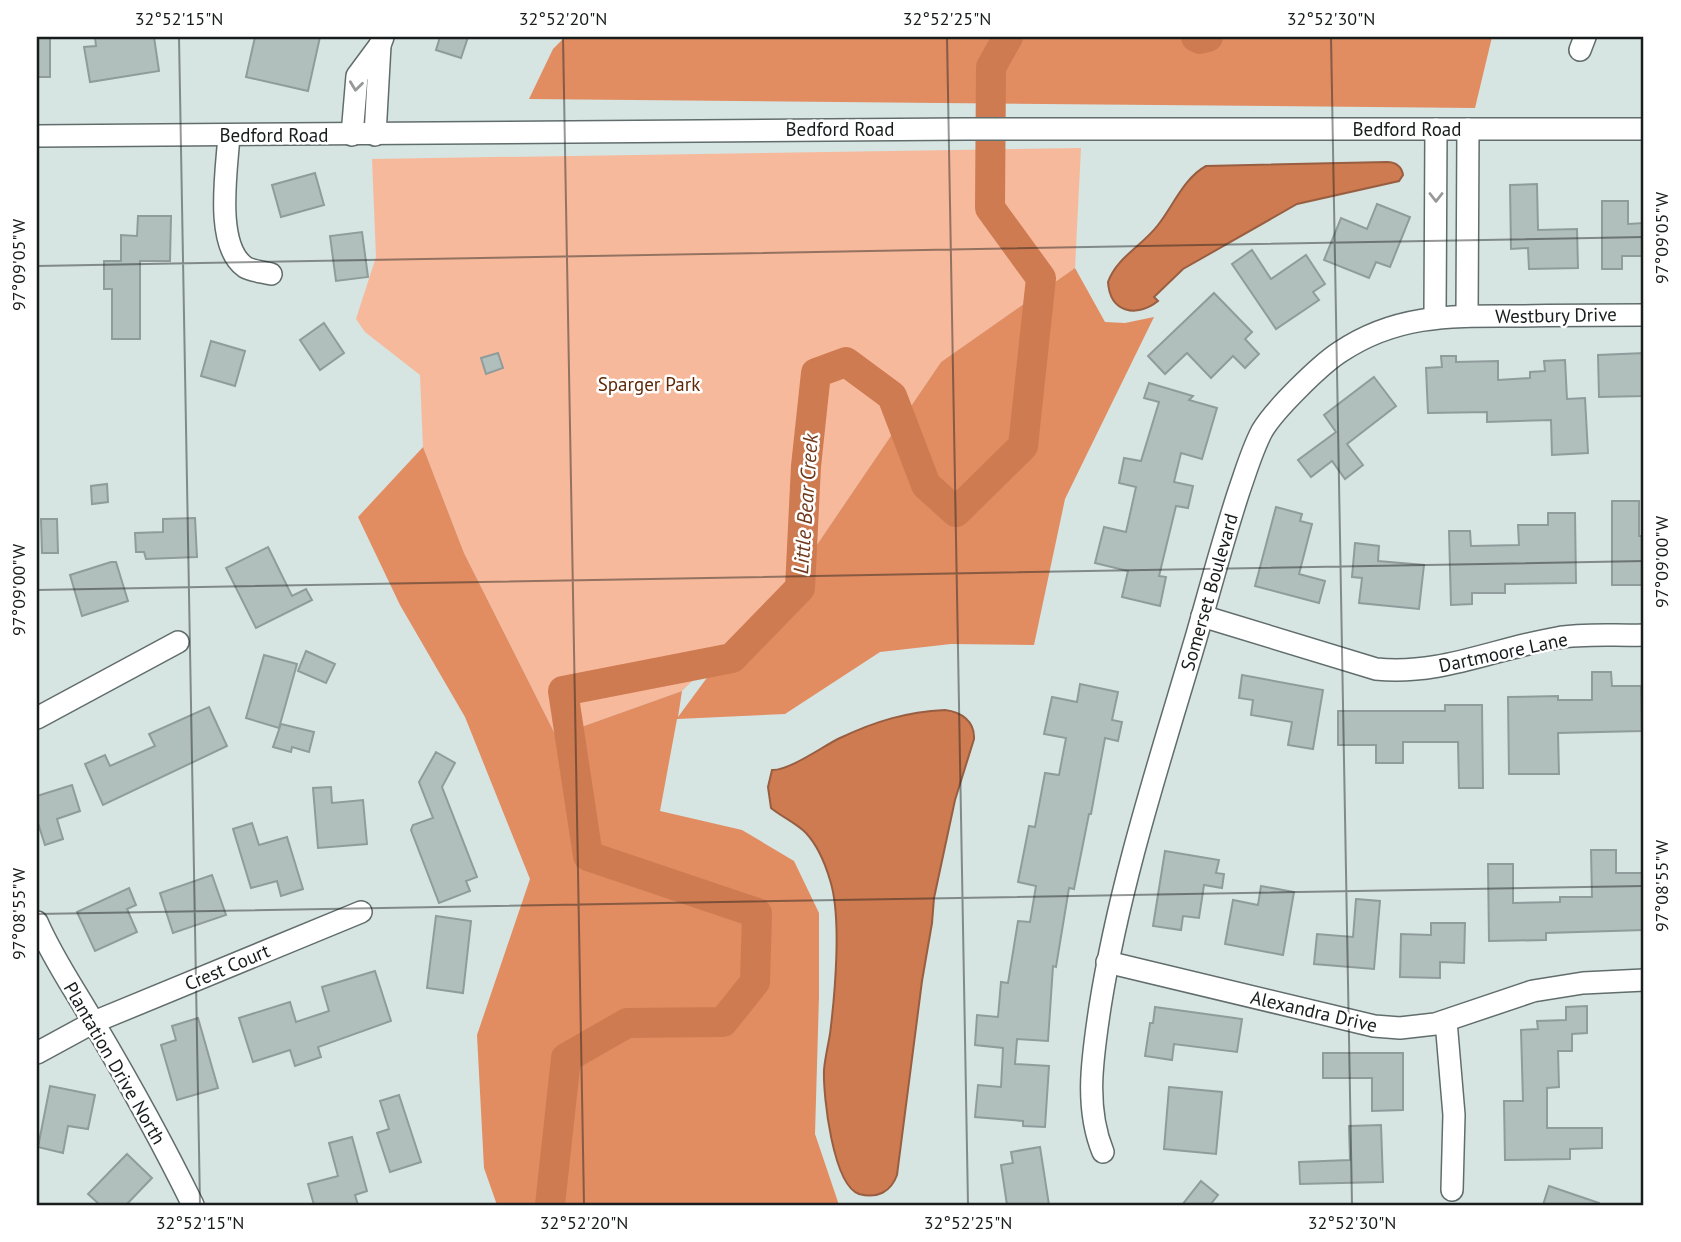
<svg xmlns="http://www.w3.org/2000/svg" width="1681" height="1242" font-family="'PT Sans',sans-serif">
	<rect width="100%" height="100%" fill="#d6e4e2"/>
	<polygon fill="#f7b99b" points="1081,148 1075,268 941,362 789,586 682,691 556,736 464,553 423,447 420,375 365,332 356,319 376,257 372,159"/>
	<g fill="#e28c61">
		<polygon points="565,37 1492,37 1475,108 529,99 553,49"/>
		<polygon points="1075,268 1105,322 1125,323 1154,317 1065,499 1034,645 951,644 880,652 785,714 677,719 660,811 742,830 794,861 819,913 819,996 815,1134 839,1205 497,1205 484,1168 477,1035 530,879 465,717 400,605 358,517 423,447 464,553 556,736 682,691 678,717 740,633 789,586 941,362"/>
	</g>
	<g fill="#cf7b51" stroke="#985e41" stroke-width="2">
		<path d="M1387,162C1396,162 1402,167 1403,175L1399,181L1297,204L1183,269L1154,297L1158,301C1137,318 1110,313 1108,282C1117,257 1142,246 1158,225C1173,206 1184,178 1206,166Z"/>
		<path d="M945,710C961,712 975,721 974,739L955,800L934,898L932,923L922,981L897,1175C891,1192 877,1199 859,1194C833,1185 823,1096 824,1070C825,1058 828,1046 830,1034C835,994 842,917 830,880C825,863 818,846 806,833C796,823 782,817 771,808L768,787L772,770C789,771 823,746 840,738C876,721 906,712 945,710Z"/>
	</g>
	<g fill="none" stroke-linecap="round" stroke-linejoin="round">
		<g stroke="#cf7b51" stroke-width="30">
			<polyline points="1196,37 1200,39 1208,37"/>
			<polyline points="550,1205 566,1058 627,1023 723,1022 755,982 757,913 588,856 563,691 732,658 800,588 806,466 816,373 846,362 892,396 926,485 956,512 1023,446 1041,278 990,208 991,67 1008,37"/>
		</g>
	</g>
	<g fill="#b0bebc" stroke="#8f9c9b" stroke-width="2">
		<rect x="37" y="37" width="13" height="40"/>
		<polygon points="95,37 154,37 159,71 90,82 84,47 96,46"/>
		<polygon points="255,37 320,37 308,91 246,77"/>
		<polygon points="440,37 468,37 461,58 436,50"/>
		<polygon points="315,173 324,205 281,217 272,185"/>
		<polygon points="1537,184 1538,230 1577,229 1578,268 1529,269 1528,248 1511,249 1510,185"/>
		<polygon points="1602,201 1628,201 1628,224 1644,223 1644,256 1622,256 1622,269 1602,269"/>
		<polygon points="1377,204 1410,217 1390,267 1376,262 1369,278 1324,260 1341,218 1367,229"/>
		<polygon points="138,216 171,216 170,261 140,261 140,339 112,339 112,289 104,289 104,261 121,261 121,235 137,236"/>
		<polygon points="362,232 368,277 336,281 330,236"/>
		<polygon points="1252,250 1271,279 1306,255 1325,284 1313,292 1319,300 1276,329 1232,264"/>
		<polygon points="1214,293 1252,332 1245,339 1259,354 1245,368 1233,356 1211,378 1187,353 1165,374 1148,356"/>
		<polygon points="324,323 344,353 320,370 300,340"/>
		<polygon points="211,341 245,351 235,386 201,376"/>
		<polygon points="498,353 503,368 486,374 481,358"/>
		<polygon points="1644,353 1644,396 1599,397 1598,355"/>
		<polygon points="1441,356 1456,356 1456,362 1498,361 1498,380 1530,378 1530,372 1545,371 1544,361 1565,360 1567,399 1585,398 1588,453 1552,455 1551,420 1487,422 1487,412 1428,413 1426,368 1442,367"/>
		<polygon points="1374,377 1396,406 1347,444 1363,465 1345,479 1332,461 1311,477 1298,460 1336,432 1324,415"/>
		<polygon points="1149,383 1193,396 1189,400 1217,408 1202,459 1181,453 1174,482 1193,486 1188,508 1176,506 1159,576 1166,577 1160,606 1122,597 1128,571 1095,563 1104,527 1126,532 1136,487 1119,483 1124,458 1141,461 1159,402 1144,398"/>
		<polygon points="107,484 108,502 92,504 91,486"/>
		<polygon points="1612,501 1639,501 1639,536 1644,536 1644,585 1612,585"/>
		<polygon points="1276,507 1302,514 1300,521 1312,524 1299,574 1325,581 1319,603 1255,586"/>
		<polygon points="1548,513 1575,513 1576,583 1505,584 1505,593 1472,593 1472,604 1451,605 1449,531 1470,531 1471,546 1519,545 1518,525 1548,525"/>
		<polygon points="195,518 197,557 146,559 144,552 136,552 135,533 163,532 163,519"/>
		<polygon points="41,519 57,519 58,553 42,553"/>
		<polygon points="1355,543 1379,546 1378,561 1424,565 1419,609 1359,603 1362,578 1352,577"/>
		<polygon points="268,547 292,596 306,589 312,600 256,628 226,568"/>
		<polygon points="111,562 116,562 128,601 82,616 70,575"/>
		<polygon points="306,651 335,664 326,683 298,671"/>
		<polygon points="264,655 297,664 279,728 246,718"/>
		<polygon points="1592,672 1611,672 1612,686 1641,686 1642,731 1558,733 1559,774 1509,774 1508,697 1558,696 1558,700 1592,700"/>
		<polygon points="1242,675 1323,690 1313,749 1288,745 1292,722 1251,715 1253,700 1239,698"/>
		<polygon points="1080,684 1118,692 1112,720 1122,722 1118,741 1105,738 1091,814 1089,814 1074,889 1069,888 1056,967 1053,966 1048,1041 1017,1039 1015,1064 1049,1066 1045,1127 1023,1126 1023,1121 975,1117 978,1085 1001,1087 1003,1048 975,1045 977,1015 998,1017 1001,982 1008,983 1018,921 1030,922 1036,886 1018,882 1029,826 1035,827 1045,773 1059,775 1066,738 1044,734 1052,697 1077,702"/>
		<polygon points="1445,705 1482,705 1483,788 1459,788 1458,742 1403,742 1403,763 1376,763 1376,745 1338,745 1338,711 1445,711"/>
		<polygon points="209,707 227,746 103,805 85,764 105,755 110,766 155,746 149,734"/>
		<polygon points="281,724 314,732 309,752 292,747 291,752 273,747"/>
		<polygon points="436,752 455,763 442,787 477,877 466,881 470,891 439,903 411,830 413,825 433,818 419,782"/>
		<polygon points="72,785 80,811 57,819 63,839 45,845 37,820 37,796"/>
		<polygon points="331,787 332,803 363,800 367,844 318,848 313,788"/>
		<polygon points="252,823 259,845 287,837 303,889 281,896 277,881 251,888 233,829"/>
		<polygon points="1591,850 1616,850 1616,873 1644,873 1644,930 1546,933 1546,940 1489,941 1488,864 1513,864 1513,903 1560,902 1560,897 1592,897"/>
		<polygon points="1165,851 1219,860 1216,873 1224,874 1222,888 1204,885 1199,918 1183,916 1181,930 1153,926"/>
		<polygon points="212,875 226,915 173,933 160,893"/>
		<polygon points="1261,886 1294,892 1283,955 1225,944 1233,900 1258,905"/>
		<polygon points="129,888 136,905 127,909 137,932 95,951 77,912"/>
		<polygon points="1356,899 1380,901 1374,969 1314,964 1317,934 1353,937"/>
		<polygon points="436,916 471,921 463,993 427,988"/>
		<polygon points="1431,923 1465,923 1464,963 1440,962 1440,978 1400,977 1401,934 1431,935"/>
		<polygon points="375,971 391,1021 318,1047 321,1057 295,1066 290,1050 253,1062 239,1018 290,1002 296,1022 329,1011 322,987"/>
		<polygon points="1587,1006 1587,1033 1572,1034 1572,1051 1558,1051 1559,1087 1547,1088 1547,1128 1602,1128 1602,1148 1570,1149 1570,1159 1505,1160 1504,1101 1523,1101 1521,1030 1538,1029 1537,1021 1566,1020 1566,1007"/>
		<polygon points="1155,1007 1242,1019 1237,1052 1174,1044 1172,1060 1145,1056 1150,1023 1153,1023"/>
		<polygon points="198,1018 218,1088 177,1100 161,1045 176,1040 172,1026"/>
		<polygon points="1323,1053 1403,1053 1403,1110 1372,1111 1372,1078 1323,1078"/>
		<polygon points="50,1086 95,1095 88,1129 68,1126 63,1153 38,1147"/>
		<polygon points="1169,1087 1222,1092 1216,1154 1164,1149"/>
		<polygon points="399,1095 421,1162 390,1172 377,1133 389,1129 380,1101"/>
		<polygon points="1381,1125 1383,1182 1300,1184 1299,1162 1350,1160 1349,1126"/>
		<polygon points="352,1137 367,1191 355,1195 358,1205 314,1205 308,1184 338,1176 329,1143"/>
		<polygon points="1040,1147 1049,1205 1007,1205 1001,1165 1013,1163 1011,1152"/>
		<polygon points="127,1154 152,1178 126,1205 100,1205 88,1194"/>
		<polygon points="1201,1181 1218,1195 1210,1205 1182,1205"/>
		<polygon points="1549,1186 1599,1203 1599,1205 1543,1205"/>
	</g>
	<g fill="none" stroke-linecap="round" stroke-linejoin="round">
		<defs>
			<g id="minor">
				<polyline points="1580,50 1585,37"/>
				<path d="M229,135C227,169 214,245 245,267C251,271 264,272 271,274"/>
				<polyline points="352,135 357,76 380,45"/>
				<polyline points="375,135 380,45 383,37"/>
				<polyline points="37,136 965,129 1644,129"/>
				<polyline points="1467,316 1468,129"/>
				<polyline points="1435,317 1436,129"/>
				<path d="M1202,616L1376,669C1439,676 1496,648 1557,638C1585,633 1616,636 1644,635"/>
				<polyline points="37,718 178,642"/>
				<path d="M37,922C53,959 75,990 95,1025C130,1084 163,1144 193,1205"/>
				<polyline points="1107,962 1374,1026 1400,1028 1435,1024 1533,991 1583,983 1644,980"/>
				<polyline points="1446,1021 1454,1115 1452,1190"/>
				<polyline points="37,1053 94,1022 361,912"/>
				<path d="M1103,1152C1084,1106 1093,1055 1100,1007C1120,881 1160,760 1196,638C1210,589 1223,540 1239,491C1246,471 1252,450 1262,431C1274,410 1320,365 1340,352C1398,313 1455,316 1521,316C1562,315 1603,315 1644,315"/>
			</g>
		</defs>
		<use href="#minor" stroke="#616d6c" stroke-width="24"/>
		<use href="#minor" stroke="#fff" stroke-width="21"/>
	</g>
	<defs><path id="oneway-chevron" d="M-2-3.5L2.5 0L-2 3.5" fill="none" stroke-width="1.6" stroke-linecap="round" stroke-linejoin="round" transform="scale(1.75)"/></defs>
	<g stroke="#979999">
		<use href="#oneway-chevron" transform="translate(356 86) rotate(97)"/>
		<use href="#oneway-chevron" transform="translate(1436 197) rotate(90)"/>
	</g>
	<path fill="none" stroke="#181c1c" stroke-width="2" stroke-opacity="0.45" d="M179,37L200,1205M563,37L584,1205M947,37L968,1205M1331,37L1352,1205M37,266L1644,237M37,590L1644,561M37,914L1644,886"/>
	<g text-anchor="middle" stroke-width="5" stroke-linejoin="round" paint-order="stroke">
		<g font-size="19" fill="#181c1c" stroke="#fff">
			<text x="840" y="136">Bedford Road</text>
			<text x="1407" y="136">Bedford Road</text>
			<text x="274" y="142">Bedford Road</text>
			<text transform="translate(1556 315) rotate(-1)" y="7">Westbury Drive</text>
			<text transform="translate(1209 592) rotate(-74)" y="7">Somerset Boulevard</text>
			<text transform="translate(1503 652) rotate(-12)" y="7">Dartmoore Lane</text>
			<text transform="translate(227 967) rotate(-23)" y="7">Crest Court</text>
			<text transform="translate(1314 1011) rotate(13)" y="7">Alexandra Drive</text>
			<text transform="translate(115 1063) rotate(60)" y="7">Plantation Drive North</text>
		</g>
		<g font-size="19" fill="#5e2806" stroke="#fff">
			<text x="649" y="391">Sparger Park</text>
		</g>
		<g font-size="21" font-style="italic" fill="#71391b" stroke="#fff">
			<text transform="translate(806 504) rotate(-86)" y="7">Little Bear Creek</text>
		</g>
	</g>
	<rect width="1681" height="1242" fill="none" stroke="#ffffff" stroke-width="77"/>
	<rect x="38" y="38" width="1604" height="1166" fill="none" stroke="#181c1c" stroke-width="2.5"/>
	<g font-size="18" text-anchor="middle" fill="#181c1c">
		<text x="179" y="25">32°52'15"N</text>
		<text x="563" y="25">32°52'20"N</text>
		<text x="947" y="25">32°52'25"N</text>
		<text x="1331" y="25">32°52'30"N</text>
		<text transform="translate(1662 238) rotate(-90)" y="6">97°09'05"W</text>
		<text transform="translate(19 265) rotate(-90)" y="6">97°09'05"W</text>
		<text transform="translate(1662 562) rotate(-90)" y="6">97°09'00"W</text>
		<text transform="translate(19 590) rotate(-90)" y="6">97°09'00"W</text>
		<text transform="translate(1662 886) rotate(-90)" y="6">97°08'55"W</text>
		<text transform="translate(19 914) rotate(-90)" y="6">97°08'55"W</text>
		<text x="200" y="1229">32°52'15"N</text>
		<text x="584" y="1229">32°52'20"N</text>
		<text x="968" y="1229">32°52'25"N</text>
		<text x="1352" y="1229">32°52'30"N</text>
	</g>
</svg>
